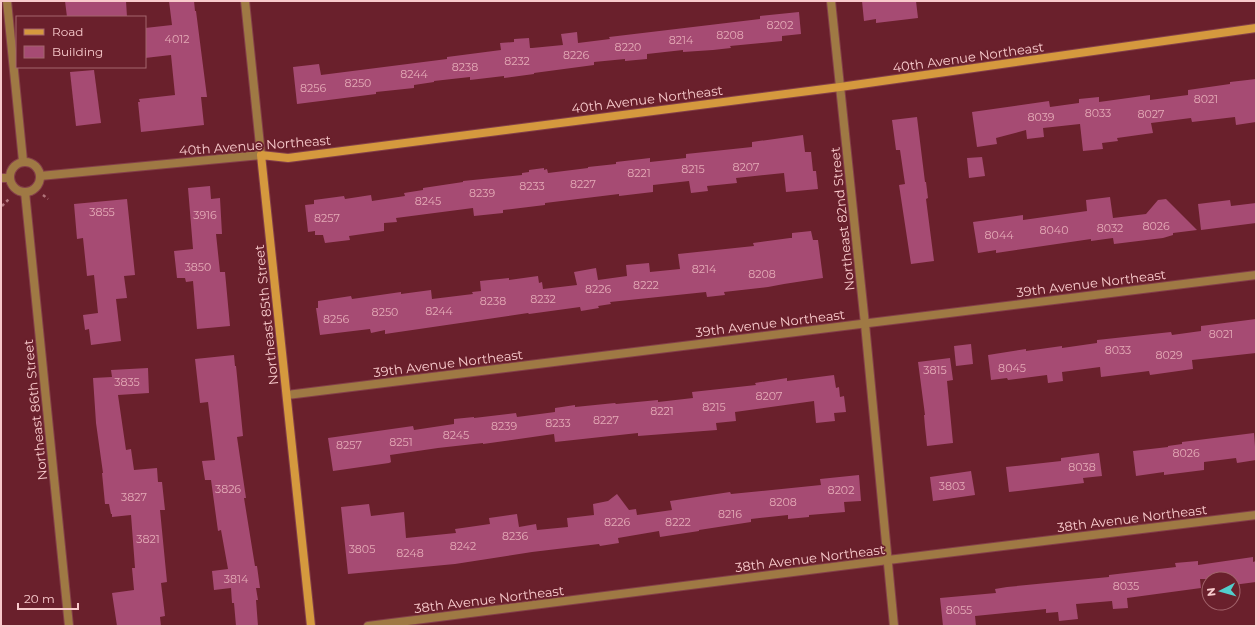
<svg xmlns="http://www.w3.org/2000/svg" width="1257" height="627" font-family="Montserrat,sans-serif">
	<rect width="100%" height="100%" fill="#6a202c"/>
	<g fill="#a64b73">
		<polygon points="65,1 126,1 127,17 67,17"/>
		<polygon points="169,1 194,1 195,11 196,11 207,97 201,97 204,125 141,132 138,102 140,102 139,99 175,95 171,55 145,58 145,28 172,25"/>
		<polygon points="862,1 916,1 918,18 876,23 876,19 864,21"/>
		<polygon points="799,12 801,34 782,36 782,41 730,46 731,48 713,50 683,52 683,50 647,54 647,59 625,61 625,59 594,62 594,65 534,73 534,74 504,78 504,76 470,80 470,77 434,81 434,82 414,85 414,88 376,92 376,94 297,104 293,67 319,64 321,75 447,59 447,57 501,50 500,43 514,42 514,39 529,38 530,48 532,48 563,45 561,34 577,32 578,43 610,39 609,37 760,19 760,16"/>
		<polygon points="94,70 101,123 76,126 70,72"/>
		<polygon points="1256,79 1256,122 1236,125 1235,117 1192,122 1191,118 1151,123 1153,133 1117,138 1118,141 1102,143 1103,149 1083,151 1080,124 1043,128 1044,137 1027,139 1026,130 996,138 997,144 977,147 972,112 1049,101 1050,107 1079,103 1079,99 1099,97 1099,102 1150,95 1150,100 1188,95 1188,90 1230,84 1230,82"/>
		<polygon points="917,117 925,182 926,182 928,198 926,199 934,261 911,264 899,185 905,184 900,150 896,150 892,120"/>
		<polygon points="803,135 805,152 811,152 813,171 816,171 818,189 786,192 784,173 736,178 737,183 707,186 708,191 691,193 689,181 653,185 653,192 619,196 619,194 545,203 545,205 503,210 503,213 474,216 473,208 396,218 397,222 384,223 384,231 349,236 350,240 325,243 323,235 315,235 315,231 308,232 305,205 314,204 314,200 344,196 345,199 371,195 372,201 405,196 404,193 423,190 423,188 463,182 463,181 522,175 522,173 529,172 529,170 544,168 544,170 547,169 548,173 588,168 588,167 616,164 616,162 650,158 650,162 686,158 686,154 752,147 752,142"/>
		<polygon points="982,157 985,176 969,178 967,158"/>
		<polygon points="210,186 211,199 220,198 222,234 216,234 220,272 225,272 230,326 197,329 193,281 186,282 185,278 177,278 174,251 193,249 188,188"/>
		<polygon points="1110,197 1113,218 1146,214 1158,200 1166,199 1197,230 1173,233 1173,235 1163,238 1114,244 1113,238 1091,241 1091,239 996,253 996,250 978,253 973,222 1023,215 1023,220 1087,211 1086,200"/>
		<polygon points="127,199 135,275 124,276 127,298 116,299 121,341 91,345 89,329 85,330 83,315 98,313 94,275 87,276 83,238 77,239 74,204"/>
		<polygon points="1230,200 1231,206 1256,203 1256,223 1201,230 1198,204"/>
		<polygon points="811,231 813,240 818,240 823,278 784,284 768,287 724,292 725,295 707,297 706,292 610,302 611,304 598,306 599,308 581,311 580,307 529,314 528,313 385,334 385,330 371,333 370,329 320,335 316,308 318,308 318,301 351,296 352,299 401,292 401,294 431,290 432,299 473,294 472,292 481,291 480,281 509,278 509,280 538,276 539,283 542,282 543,289 577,285 574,272 596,268 598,280 627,276 626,265 649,263 650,272 680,269 678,254 754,246 753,243 790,238 792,238 792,233"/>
		<polygon points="1256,319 1256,353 1192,360 1193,369 1150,375 1149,371 1101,377 1100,367 1062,372 1063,381 1048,383 1047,375 1008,380 1007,378 991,380 988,355 1026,349 1026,351 1062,346 1062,348 1097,343 1097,340 1171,332 1172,335 1201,331 1201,326"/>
		<polygon points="971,344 973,364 956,366 954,346"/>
		<polygon points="234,355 235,366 236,366 243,436 237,437 246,498 244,498 255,566 257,566 260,588 256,588 258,600 256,600 258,626 236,626 234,603 232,603 231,588 214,590 212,571 228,569 221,530 218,531 211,480 205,480 202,461 215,460 208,402 200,403 195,359"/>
		<polygon points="950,358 953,380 947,381 953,443 927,446 925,427 924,415 925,415 918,362"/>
		<polygon points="148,368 149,393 118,395 126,450 131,449 134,470 157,468 158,482 162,482 165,510 160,510 167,582 161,583 165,616 160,617 161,626 117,626 112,593 134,590 132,568 135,568 131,515 112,517 112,514 111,514 109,504 105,504 102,473 103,473 96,423 93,378 112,377 111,370"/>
		<polygon points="834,375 836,388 839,387 840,397 844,396 846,412 834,413 835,421 816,423 814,401 735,412 736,421 716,423 717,430 638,436 638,433 555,442 554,434 483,444 483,443 438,448 390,455 391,462 389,463 333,471 328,438 413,426 414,430 454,424 454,419 474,417 474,418 516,413 517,417 555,412 555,408 575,405 575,407 615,403 616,404 658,400 658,402 693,398 692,392 756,385 755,383 787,378 787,381"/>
		<polygon points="1254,433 1256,460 1237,463 1236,458 1204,462 1204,470 1164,475 1164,472 1136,476 1133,451 1168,447 1168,446 1182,444 1182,442"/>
		<polygon points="1099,453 1102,476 1083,478 1084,483 1009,492 1006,467 1061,461 1061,458"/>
		<polygon points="971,471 975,495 933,501 930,477"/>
		<polygon points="859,475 861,501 844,502 845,512 809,515 809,517 788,519 788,515 751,519 751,522 699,530 699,531 660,537 659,531 618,538 619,543 600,546 599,544 532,552 455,564 348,574 341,507 369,504 371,516 404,512 406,538 456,533 455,529 490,524 489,518 517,514 519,527 536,524 537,530 568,527 567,518 594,515 593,504 608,501 617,494 629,510 636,509 637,515 672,510 670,501 730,492 731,494 821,485 820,479"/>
		<polygon points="1253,557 1253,562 1256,561 1256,582 1233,585 1233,579 1200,579 1201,588 1127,598 1128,608 1113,609 1112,601 1076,604 1078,619 1059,621 1058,612 1046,613 1046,609 975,616 976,626 943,626 940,598 996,593 995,589 1007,587 1109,577 1109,575 1176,567 1175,563 1198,561 1198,565"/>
	</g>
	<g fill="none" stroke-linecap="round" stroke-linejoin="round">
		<defs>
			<g id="street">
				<polyline points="7,1 23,161"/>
				<polyline points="831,1 865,324 894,626"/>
				<circle cx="25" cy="177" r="15"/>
				<polyline points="40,176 261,155 245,1"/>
				<polyline points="1,178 10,178"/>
				<polyline points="25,192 69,626"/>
				<polyline points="287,395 1256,275"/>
				<polyline points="368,626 888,560 1256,515"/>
			</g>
			<polyline id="secondary" points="311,626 261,155 288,158 840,87 1256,28"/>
		</defs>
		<use href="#street" stroke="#843f49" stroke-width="10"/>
		<use href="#secondary" stroke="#843f49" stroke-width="10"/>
		<g stroke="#b1757c" stroke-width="2.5" stroke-dasharray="3 3" stroke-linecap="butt">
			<polyline points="43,195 48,199"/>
			<polyline points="2,206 10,198"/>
		</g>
		<use href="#street" stroke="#9f7944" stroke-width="8"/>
		<use href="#secondary" stroke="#d5993e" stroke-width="8"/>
	</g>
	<g text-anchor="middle" stroke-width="3.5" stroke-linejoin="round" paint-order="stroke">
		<g font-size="11" fill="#e4aab6">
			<text x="780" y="29">8202</text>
			<text x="730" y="39">8208</text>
			<text x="177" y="43">4012</text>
			<text x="681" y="44">8214</text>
			<text x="628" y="51">8220</text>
			<text x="576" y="59">8226</text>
			<text x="517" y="65">8232</text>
			<text x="465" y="71">8238</text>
			<text x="414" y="78">8244</text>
			<text x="358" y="87">8250</text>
			<text x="313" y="92">8256</text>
			<text x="1206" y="103">8021</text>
			<text x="1098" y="117">8033</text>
			<text x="1151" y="118">8027</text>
			<text x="1041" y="121">8039</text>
			<text x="746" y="171">8207</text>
			<text x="693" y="173">8215</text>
			<text x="639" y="177">8221</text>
			<text x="583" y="188">8227</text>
			<text x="532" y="190">8233</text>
			<text x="482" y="197">8239</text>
			<text x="428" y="205">8245</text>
			<text x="102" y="216">3855</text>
			<text x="205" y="219">3916</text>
			<text x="327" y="222">8257</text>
			<text x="1156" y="230">8026</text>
			<text x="1110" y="232">8032</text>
			<text x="1054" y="234">8040</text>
			<text x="999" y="239">8044</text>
			<text x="198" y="271">3850</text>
			<text x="704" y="273">8214</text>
			<text x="762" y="278">8208</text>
			<text x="646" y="289">8222</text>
			<text x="598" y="293">8226</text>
			<text x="543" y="303">8232</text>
			<text x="493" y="305">8238</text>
			<text x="439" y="315">8244</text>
			<text x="385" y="316">8250</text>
			<text x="336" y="323">8256</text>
			<text x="1221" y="338">8021</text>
			<text x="1118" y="354">8033</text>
			<text x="1169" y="359">8029</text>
			<text x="1012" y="372">8045</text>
			<text x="935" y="374">3815</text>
			<text x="127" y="386">3835</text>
			<text x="769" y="400">8207</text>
			<text x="714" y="411">8215</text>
			<text x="662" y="415">8221</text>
			<text x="606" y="424">8227</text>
			<text x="558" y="427">8233</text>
			<text x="504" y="430">8239</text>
			<text x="456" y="439">8245</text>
			<text x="401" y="446">8251</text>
			<text x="349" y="449">8257</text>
			<text x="1186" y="457">8026</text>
			<text x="1082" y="471">8038</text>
			<text x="952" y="490">3803</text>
			<text x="228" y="493">3826</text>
			<text x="841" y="494">8202</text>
			<text x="134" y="501">3827</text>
			<text x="783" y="506">8208</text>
			<text x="730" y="518">8216</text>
			<text x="617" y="526">8226</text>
			<text x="678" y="526">8222</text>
			<text x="515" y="540">8236</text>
			<text x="148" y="543">3821</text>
			<text x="463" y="550">8242</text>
			<text x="362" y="553">3805</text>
			<text x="410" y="557">8248</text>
			<text x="236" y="583">3814</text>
			<text x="1126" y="590">8035</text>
			<text x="959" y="614">8055</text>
		</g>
		<g font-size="13" fill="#f8cacc" stroke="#6a202c">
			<text transform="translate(968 57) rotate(-8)" y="5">40th Avenue Northeast</text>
			<text transform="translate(647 99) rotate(-7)" y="5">40th Avenue Northeast</text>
			<text transform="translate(255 145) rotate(-4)" y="5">40th Avenue Northeast</text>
			<text transform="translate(842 219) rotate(-96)" y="5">Northeast 82nd Street</text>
			<text transform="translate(1091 283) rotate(-7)" y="5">39th Avenue Northeast</text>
			<text transform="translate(266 315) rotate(-96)" y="5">Northeast 85th Street</text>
			<text transform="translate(770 323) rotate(-7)" y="5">39th Avenue Northeast</text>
			<text transform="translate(448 363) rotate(-7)" y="5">39th Avenue Northeast</text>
			<text transform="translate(35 410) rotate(-96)" y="5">Northeast 86th Street</text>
			<text transform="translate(1132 518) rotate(-7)" y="5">38th Avenue Northeast</text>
			<text transform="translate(810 558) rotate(-7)" y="5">38th Avenue Northeast</text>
			<text transform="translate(489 599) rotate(-7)" y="5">38th Avenue Northeast</text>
		</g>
	</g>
	<rect width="1257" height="627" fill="none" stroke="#f8cacc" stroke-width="4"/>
	<rect x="16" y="16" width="130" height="52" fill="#6a202c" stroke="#a3646c"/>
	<rect x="24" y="29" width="20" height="6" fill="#d5993e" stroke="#a3646c"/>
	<text x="52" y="36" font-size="12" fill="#f8cacc">Road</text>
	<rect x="24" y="46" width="20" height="12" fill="#a64b73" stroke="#a3646c"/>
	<text x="52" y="56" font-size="12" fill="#f8cacc">Building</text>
	<g transform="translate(1221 591) rotate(264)"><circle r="19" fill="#6a202c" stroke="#a3646c"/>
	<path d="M0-3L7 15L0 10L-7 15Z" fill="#52cdcc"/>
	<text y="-6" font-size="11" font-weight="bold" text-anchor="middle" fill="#f8cacc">N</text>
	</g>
	<path d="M18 603v6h60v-6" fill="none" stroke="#f8cacc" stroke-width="2"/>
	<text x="24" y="603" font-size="12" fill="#f8cacc" stroke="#6a202c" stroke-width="3" paint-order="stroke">20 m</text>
</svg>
